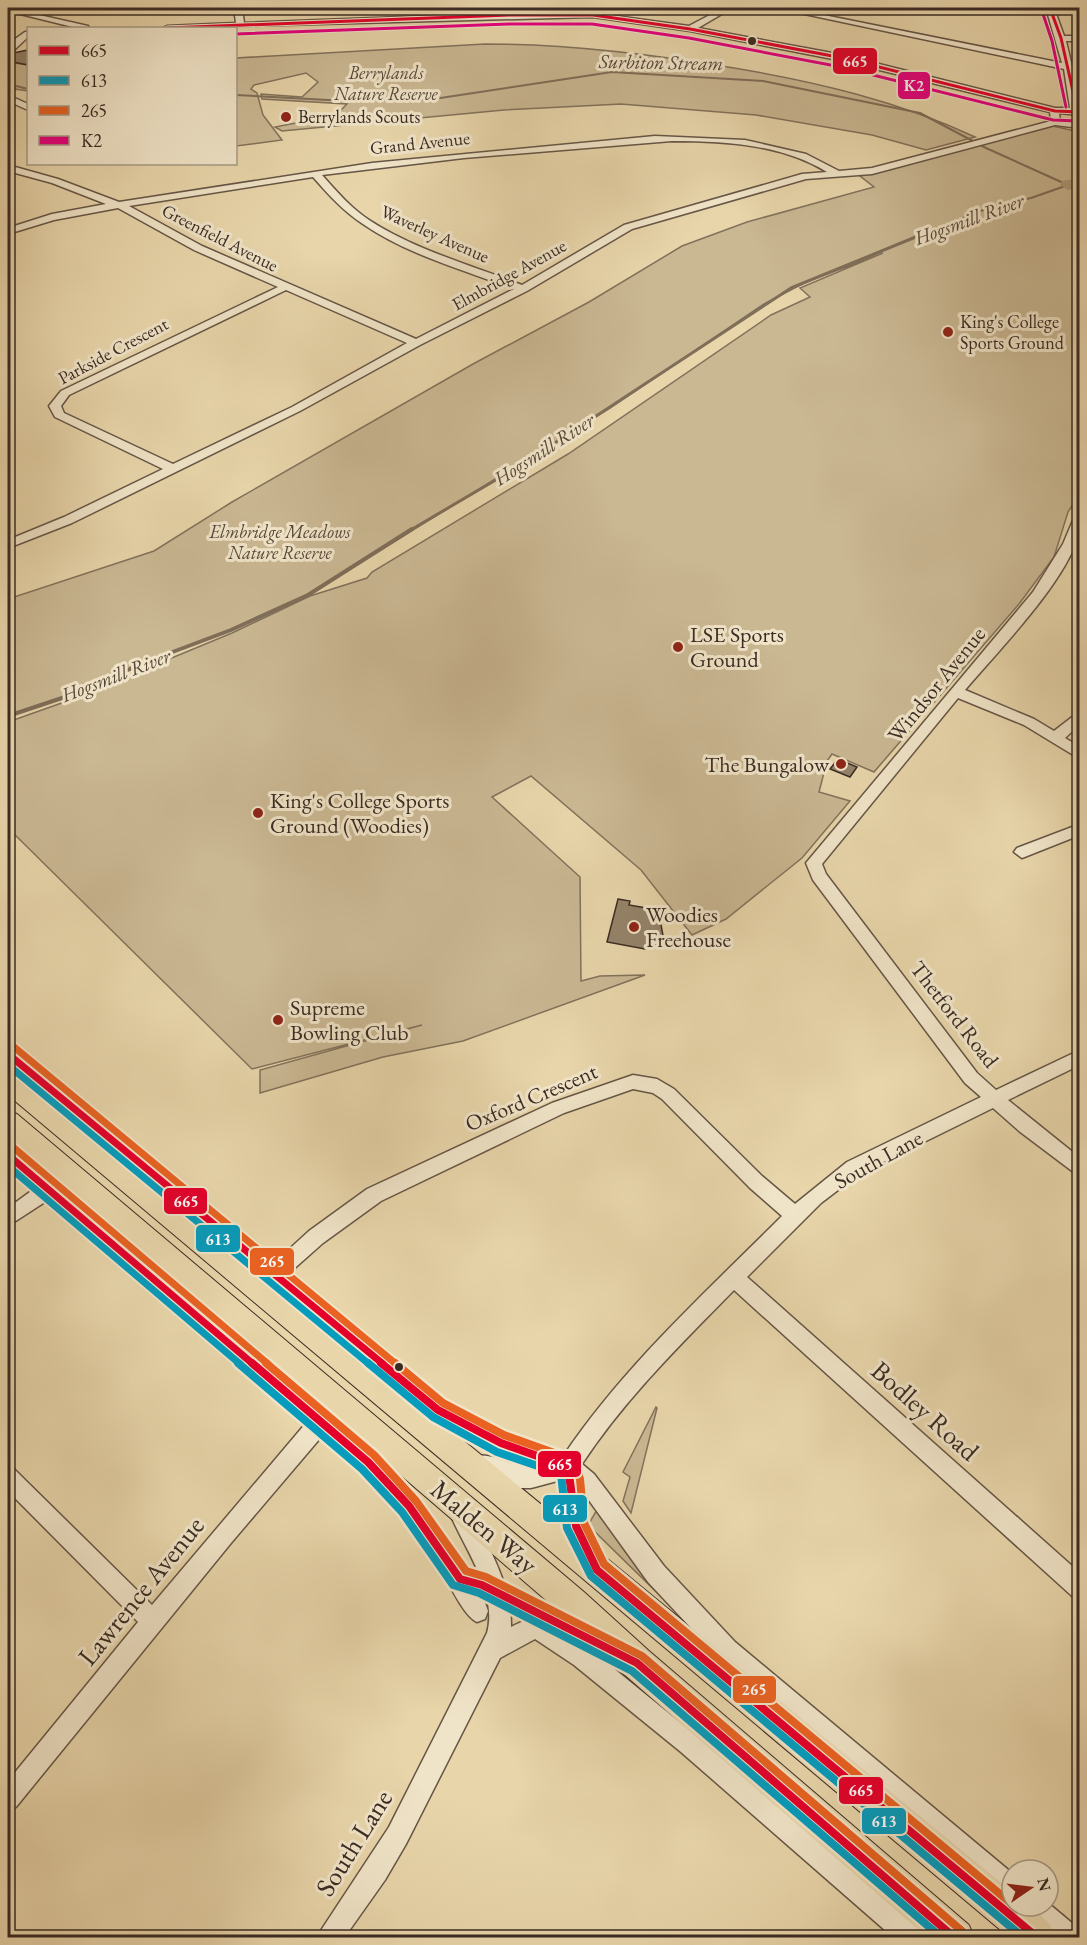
<svg xmlns="http://www.w3.org/2000/svg" width="1087" height="1945" font-family="'EB Garamond',serif">
	<rect width="100%" height="100%" fill="#e8d5aa"/>
	<filter id="stains"><feTurbulence type="fractalNoise" baseFrequency=".00333" numOctaves="4"/><feColorMatrix values="0 0 0 0 .2 0 0 0 0 .09 0 0 0 0 .02 0 0 0 .5 -.17"/></filter>
	<radialGradient id="worn" r=".72"><stop offset=".6" stop-color="#630" stop-opacity="0"/><stop offset="1" stop-color="#630" stop-opacity=".3"/></radialGradient>
	<g fill="#cab893" stroke="#82725c" stroke-width="1.5">
		<path d="M485,44C569,44 651,54 734,68C817,82 898,101 975,137L926,150L872,135L756,115L621,104L504,110L282,131L275,127L336,115L347,104L262,99L261,94L302,97L318,82L306,73L254,85L251,89L257,93L263,115L282,140L236,146V58Z"/>
		<polygon points="8,62 28,65 28,91 8,88"/>
		<polygon points="1053,126 1079,132 1079,495 1068,512 1054,557 1019,604 874,772 832,754 827,761 819,792 850,801 802,858 726,919 692,935 641,870 531,776 492,797 580,877 581,981 600,976 645,975 463,1041 383,1057 260,1093 260,1070 422,1025 252,1069 8,828 8,722 70,700 232,633 310,596 367,578 372,572 568,454 771,315 810,297 800,288 883,253 806,282 764,304 610,408 308,595 227,631 146,662 68,696 8,716 8,599 154,551 232,502 473,364 589,302 682,246 747,222 874,187 860,176"/>
		<polygon points="656,1407 657,1408 631,1513 623,1501 630,1477 623,1472"/>
		<polygon points="598,1508 682,1617 588,1525"/>
	</g>
	<g fill="none" stroke-linecap="round" stroke-linejoin="round">
		<g stroke="#7f6e59" stroke-width="2">
			<polyline points="8,84 28,89"/>
			<polyline points="236,95 328,100 427,100 612,72 763,81 920,113 986,148 1068,185"/>
			<polyline points="919,236 993,206 1031,198 1068,185"/>
		</g>
		<polyline stroke="#7f6e59" stroke-width="3" points="409,531 526,462 791,288 923,234"/>
		<polyline stroke="#7f6e59" stroke-width="4" points="8,716 68,696 146,662 231,630 308,595 412,529"/>
		<polygon fill="#ad9b7c" fill-rule="evenodd" points="1080,178 1080,188 1068,190 1060,185 1062,181"/>
	</g>
	<g fill="#94836a" stroke="#3a2b24" stroke-width="1.5">
		<polygon points="28,50 28,65 8,61 8,54"/>
		<polygon points="838,759 857,767 850,777 830,769"/>
		<polygon points="618,899 630,901 629,905 646,908 646,911 659,914 665,946 645,949 607,942"/>
	</g>
	<g fill="none" stroke-linecap="round" stroke-linejoin="round">
		<defs>
			<g id="minor">
				<polygon points="8,8 88,26 89,28 77,28 8,11"/>
				<path d="M234,8H242L244,23L509,13H593L689,26L723,8H732L698,28L843,55L1055,108H1070L1064,69L776,8H789L1062,63L1046,8H1054L1064,36H1080V41H1066L1080,101V115L1059,113L1060,121L1080,122V128L1055,125L872,174L806,179L632,229L527,291L420,345L300,411L72,523L8,548V540L64,517L163,469L55,417L49,406L61,391L278,287L194,250L118,208L54,220L8,234V228L52,214L106,204L52,183L8,171V165L58,179L119,202L372,163L655,136L745,140L806,154L839,171L872,168L1051,121L1050,112L843,61L690,31L593,17L163,28L167,26L236,23ZM672,141C724,141 781,144 827,172L802,174L624,225L522,285C471,265 415,250 369,220C351,208 337,192 322,175L464,158ZM313,177C328,194 343,211 363,224C408,255 464,270 514,289L416,339L202,246L129,206ZM286,290L407,343L292,407L173,464L64,413L61,406L69,395Z"/>
				<polygon points="25,32 28,32 28,37 12,52 8,52 8,44"/>
				<polygon points="8,95 28,104 28,110 8,101"/>
				<path d="M1080,514C1080,522 1081,530 1078,537C1063,585 998,651 965,690L1034,719L1054,731L1080,711V724L1065,738L1080,747V759L1024,725L958,698L822,864L826,874L977,1073L996,1090L1080,1050V1065L1008,1100L1080,1158V1177L1019,1131L993,1108L859,1174L821,1203L747,1277L1080,1573V1599L1072,1596L734,1290C679,1346 625,1399 582,1464L594,1474L664,1566L735,1642L1012,1873V1901L1003,1898L719,1658L648,1582L583,1492L586,1524L601,1555L598,1563L590,1566L582,1563L563,1520L561,1480L531,1488H518L500,1480L470,1472L467,1465L470,1458C492,1448 514,1472 537,1466L459,1434L431,1417L8,1064V1047L14,1049L274,1263L309,1231L367,1189L552,1103L633,1075L657,1079L674,1089L762,1176L795,1204L847,1162L981,1097L965,1083L813,880L806,863L1033,592L1063,544L1074,518ZM633,1089L653,1093L662,1099L750,1188L782,1216C705,1293 625,1365 564,1455L473,1420L445,1403L288,1274L323,1243L381,1201L564,1113Z"/>
				<polygon points="1080,824 1080,835 1022,858 1014,852 1017,848"/>
				<path d="M8,1147L14,1149L375,1455C419,1500 456,1548 485,1603L488,1611L485,1619L477,1622C463,1616 446,1577 437,1562C405,1513 365,1473 322,1436L231,1543L16,1807L8,1811V1781L138,1622L8,1491V1467L15,1470L152,1605L306,1423L48,1200L8,1226V1208L34,1189L8,1166Z"/>
				<path d="M462,1505L470,1508C487,1545 512,1585 511,1627C551,1606 574,1618 612,1638L615,1646L612,1654L604,1657L596,1654L730,1763L922,1929L925,1938H894L681,1752L574,1665L535,1639L500,1658L406,1844L385,1880L344,1938H316L389,1827L487,1633C498,1594 466,1551 451,1516L454,1508Z"/>
				<polygon points="1048,1903 1079,1929 1080,1938 1051,1938 1024,1915 1021,1906 1048,1906"/>
			</g>
			<g id="highway">
				<path d="M8,1069L17,1073L1012,1892V1906C1034,1906 1048,1917 1057,1938H1010L8,1095Z"/>
				<polygon points="8,1111 17,1114 584,1592 649,1651 969,1925 974,1938 928,1938 625,1675 562,1614 8,1137"/>
			</g>
		</defs>
		<use href="#minor" stroke="#665646" stroke-width="3"/>
		<use href="#highway" stroke="#3a2b24" stroke-width="2"/>
		<use href="#minor" fill="#f0e4c8" fill-rule="evenodd"/>
		<use href="#highway" fill="#e8d5aa" fill-rule="evenodd"/>
		<defs>
			<g id="bus-1-far2">
				<polyline points="1050,8 1061,38 1076,105 1074,110"/>
				<polyline points="167,28 509,15 593,15 690,29 843,58 1055,111 1080,112"/>
			</g>
			<g id="bus-1-far1">
				<polyline points="8,1054 383,1364"/>
				<polyline points="8,1155 253,1364"/>
			</g>
			<g id="bus-1">
				<polyline points="252,1363 368,1462 409,1506 460,1579 482,1585 637,1663 955,1938"/>
				<polyline points="381,1363 438,1410 501,1443 568,1467 576,1526 597,1570 1038,1938"/>
			</g>
			<g id="bus-2-far1">
				<polyline points="8,1065 369,1364"/>
				<polyline points="8,1166 240,1364"/>
			</g>
			<g id="bus-2">
				<polyline points="238,1363 362,1469 402,1512 453,1585 479,1593 632,1671 942,1938"/>
				<polyline points="368,1363 433,1417 497,1452 561,1474 567,1528 591,1576 1024,1938"/>
			</g>
			<g id="bus-3-far1">
				<polyline points="14,1047 396,1364"/>
				<polyline points="14,1148 268,1364"/>
			</g>
			<g id="bus-3">
				<polyline points="266,1363 374,1455 416,1501 466,1571 486,1577 642,1656 962,1931"/>
				<polyline points="395,1363 443,1403 504,1435 574,1460 580,1479 584,1523 604,1564 1012,1904"/>
			</g>
			<g id="bus-4">
				<polyline points="1042,11 1052,41 1066,107"/>
				<polyline points="236,34 509,24 592,24 689,38 841,67 1053,120 1078,121"/>
			</g>
		</defs>
		<use href="#bus-1-far2" stroke="#f0e4c8" stroke-width="5"/>
		<use href="#bus-1-far1" stroke="#f0e4c8" stroke-width="11"/>
		<use href="#bus-1" stroke="#f0e4c8" stroke-width="13"/>
		<use href="#bus-2-far1" stroke="#f0e4c8" stroke-width="11"/>
		<use href="#bus-2" stroke="#f0e4c8" stroke-width="13"/>
		<use href="#bus-3-far1" stroke="#f0e4c8" stroke-width="11"/>
		<use href="#bus-3" stroke="#f0e4c8" stroke-width="13"/>
		<use href="#bus-4" stroke="#f0e4c8" stroke-width="5"/>
		<use href="#bus-1-far2" stroke="#e4002b" stroke-width="3"/>
		<use href="#bus-1-far1" stroke="#e4002b" stroke-width="7"/>
		<use href="#bus-1" stroke="#e4002b" stroke-width="8"/>
		<use href="#bus-2-far1" stroke="#069cbd" stroke-width="7"/>
		<use href="#bus-2" stroke="#069cbd" stroke-width="8"/>
		<use href="#bus-3-far1" stroke="#e96222" stroke-width="7"/>
		<use href="#bus-3" stroke="#e96222" stroke-width="8"/>
		<use href="#bus-4" stroke="#e5007d" stroke-width="3"/>
	</g>
	<g fill="#3a2b24" stroke="#f0e4c8" stroke-width="2">
		<circle cx="752" cy="41" r="5"/>
		<circle cx="399" cy="1367" r="5"/>
	</g>
	<g fill="#8f2418" stroke="#f0e4c8" stroke-width="2">
		<circle cx="286" cy="117" r="6"/>
		<circle cx="948" cy="332" r="6"/>
		<circle cx="678" cy="647" r="6"/>
		<circle cx="841" cy="764" r="6"/>
		<circle cx="258" cy="813" r="6"/>
		<circle cx="634" cy="927" r="6"/>
		<circle cx="278" cy="1020" r="6"/>
	</g>
	<g text-anchor="middle" stroke-width="6" stroke-linejoin="round" paint-order="stroke">
		<g font-size="18" font-style="italic" fill="#57473a" stroke="#f0e4c8">
			<text x="386" y="79">Berrylands<tspan x="386" dy="21">Nature Reserve</tspan></text>
			<text x="280" y="538">Elmbridge Meadows<tspan x="280" dy="21">Nature Reserve</tspan></text>
		</g>
		<g font-size="18" fill="#3a2b24" stroke="#f0e4c8" text-anchor="start">
			<text x="298" y="123">Berrylands Scouts</text>
			<text x="960" y="328">King's College<tspan x="960" dy="21">Sports Ground</tspan></text>
		</g>
		<g font-size="18" fill="#3a2b24" stroke="#f0e4c8">
			<text transform="translate(420 143) rotate(-6)" y="6">Grand Avenue</text>
			<text transform="translate(435 234) rotate(24)" y="6">Waverley Avenue</text>
			<text transform="translate(220 238) rotate(27)" y="6">Greenfield Avenue</text>
			<text transform="translate(509 275) rotate(-29)" y="6">Elmbridge Avenue</text>
			<text transform="translate(113 351) rotate(-28)" y="6">Parkside Crescent</text>
		</g>
		<g font-size="20" font-style="italic" fill="#57473a" stroke="#f0e4c8">
			<text transform="translate(661 62) rotate(1)" y="7">Surbiton Stream</text>
			<text transform="translate(969 219) rotate(-20)" y="7">Hogsmill River</text>
			<text transform="translate(544 449) rotate(-33)" y="7">Hogsmill River</text>
			<text transform="translate(116 675) rotate(-21)" y="7">Hogsmill River</text>
		</g>
		<g font-size="22" fill="#3a2b24" stroke="#f0e4c8" text-anchor="start">
			<text x="690" y="642">LSE Sports<tspan x="690" dy="25">Ground</tspan></text>
			<text x="829" y="772" text-anchor="end">The Bungalow</text>
			<text x="270" y="808">King's College Sports<tspan x="270" dy="25">Ground (Woodies)</tspan></text>
			<text x="646" y="922">Woodies<tspan x="646" dy="25">Freehouse</tspan></text>
			<text x="290" y="1015">Supreme<tspan x="290" dy="25">Bowling Club</tspan></text>
		</g>
		<g font-size="22" fill="#3a2b24" stroke="#f0e4c8">
			<text transform="translate(936 684) rotate(-51)" y="8">Windsor Avenue</text>
			<text transform="translate(955 1014) rotate(52)" y="8">Thetford Road</text>
			<text transform="translate(531 1097) rotate(-23)" y="8">Oxford Crescent</text>
			<text transform="translate(878 1159) rotate(-29)" y="8">South Lane</text>
		</g>
		<g font-size="27" fill="#3a2b24" stroke="#f0e4c8">
			<text transform="translate(925 1411) rotate(42)" y="9">Bodley Road</text>
			<text transform="translate(484 1527) rotate(40)" y="9">Malden Way</text>
			<text transform="translate(141 1591) rotate(-51)" y="9">Lawrence Avenue</text>
			<text transform="translate(354 1843) rotate(-58)" y="9">South Lane</text>
		</g>
	</g>
	<g stroke="#f0e4c8" stroke-width="2">
		<rect x="832" y="47" width="46" height="28" rx="6" fill="#e4002b"/>
		<rect x="897" y="71" width="34" height="29" rx="6" fill="#e5007d"/>
		<rect x="163" y="1187" width="45" height="28" rx="6" fill="#e4002b"/>
		<rect x="195" y="1224" width="46" height="29" rx="6" fill="#069cbd"/>
		<rect x="249" y="1247" width="46" height="29" rx="6" fill="#e96222"/>
		<rect x="537" y="1450" width="45" height="28" rx="6" fill="#e4002b"/>
		<rect x="542" y="1494" width="46" height="29" rx="6" fill="#069cbd"/>
		<rect x="732" y="1675" width="45" height="29" rx="6" fill="#e96222"/>
		<rect x="838" y="1776" width="46" height="29" rx="6" fill="#e4002b"/>
		<rect x="861" y="1807" width="46" height="28" rx="6" fill="#069cbd"/>
	</g>
	<g font-size="16" text-anchor="middle" font-weight="bold" fill="#fff">
		<text x="855" y="67">665</text>
		<text x="914" y="91">K2</text>
		<text x="186" y="1207">665</text>
		<text x="218" y="1245">613</text>
		<text x="272" y="1267">265</text>
		<text x="560" y="1470">665</text>
		<text x="565" y="1515">613</text>
		<text x="754" y="1695">265</text>
		<text x="861" y="1796">665</text>
		<text x="884" y="1827">613</text>
	</g>
	<rect width="1087" height="1945" fill="none" stroke="#e8d5aa" stroke-width="30"/>
	<rect x="9" y="9" width="1069" height="1927" fill="none" stroke="#3a2b24" stroke-width="3"/>
	<rect x="15" y="15" width="1057" height="1915" fill="none" stroke="#3a2b24" stroke-width="1.5"/>
	<rect x="27" y="27" width="210" height="138" fill="#f0e4c8" stroke="#a79a86" stroke-width="1.5"/>
	<rect x="39" y="46" width="30" height="9" fill="#e4002b" stroke="#a79a86" stroke-width="1.5"/>
	<text x="81" y="57" font-size="18" fill="#3a2b24">665</text>
	<rect x="39" y="76" width="30" height="9" fill="#069cbd" stroke="#a79a86" stroke-width="1.5"/>
	<text x="81" y="87" font-size="18" fill="#3a2b24">613</text>
	<rect x="39" y="106" width="30" height="9" fill="#e96222" stroke="#a79a86" stroke-width="1.5"/>
	<text x="81" y="117" font-size="18" fill="#3a2b24">265</text>
	<rect x="39" y="136" width="30" height="9" fill="#e5007d" stroke="#a79a86" stroke-width="1.5"/>
	<text x="81" y="147" font-size="18" fill="#3a2b24">K2</text>
	<g transform="translate(1030 1888) rotate(76)"><circle r="28" fill="#f0e4c8" stroke="#a79a86" stroke-width="1.5"/>
	<path d="M0-4.5L10 22L0 15L-10 22Z" fill="#8f2418"/>
	<text y="-9" font-size="16" font-weight="bold" text-anchor="middle" fill="#3a2b24">N</text>
	</g>
	<rect width="100%" height="100%" filter="url(#stains)"/>
	<rect width="100%" height="100%" fill="url(#worn)"/>
</svg>
